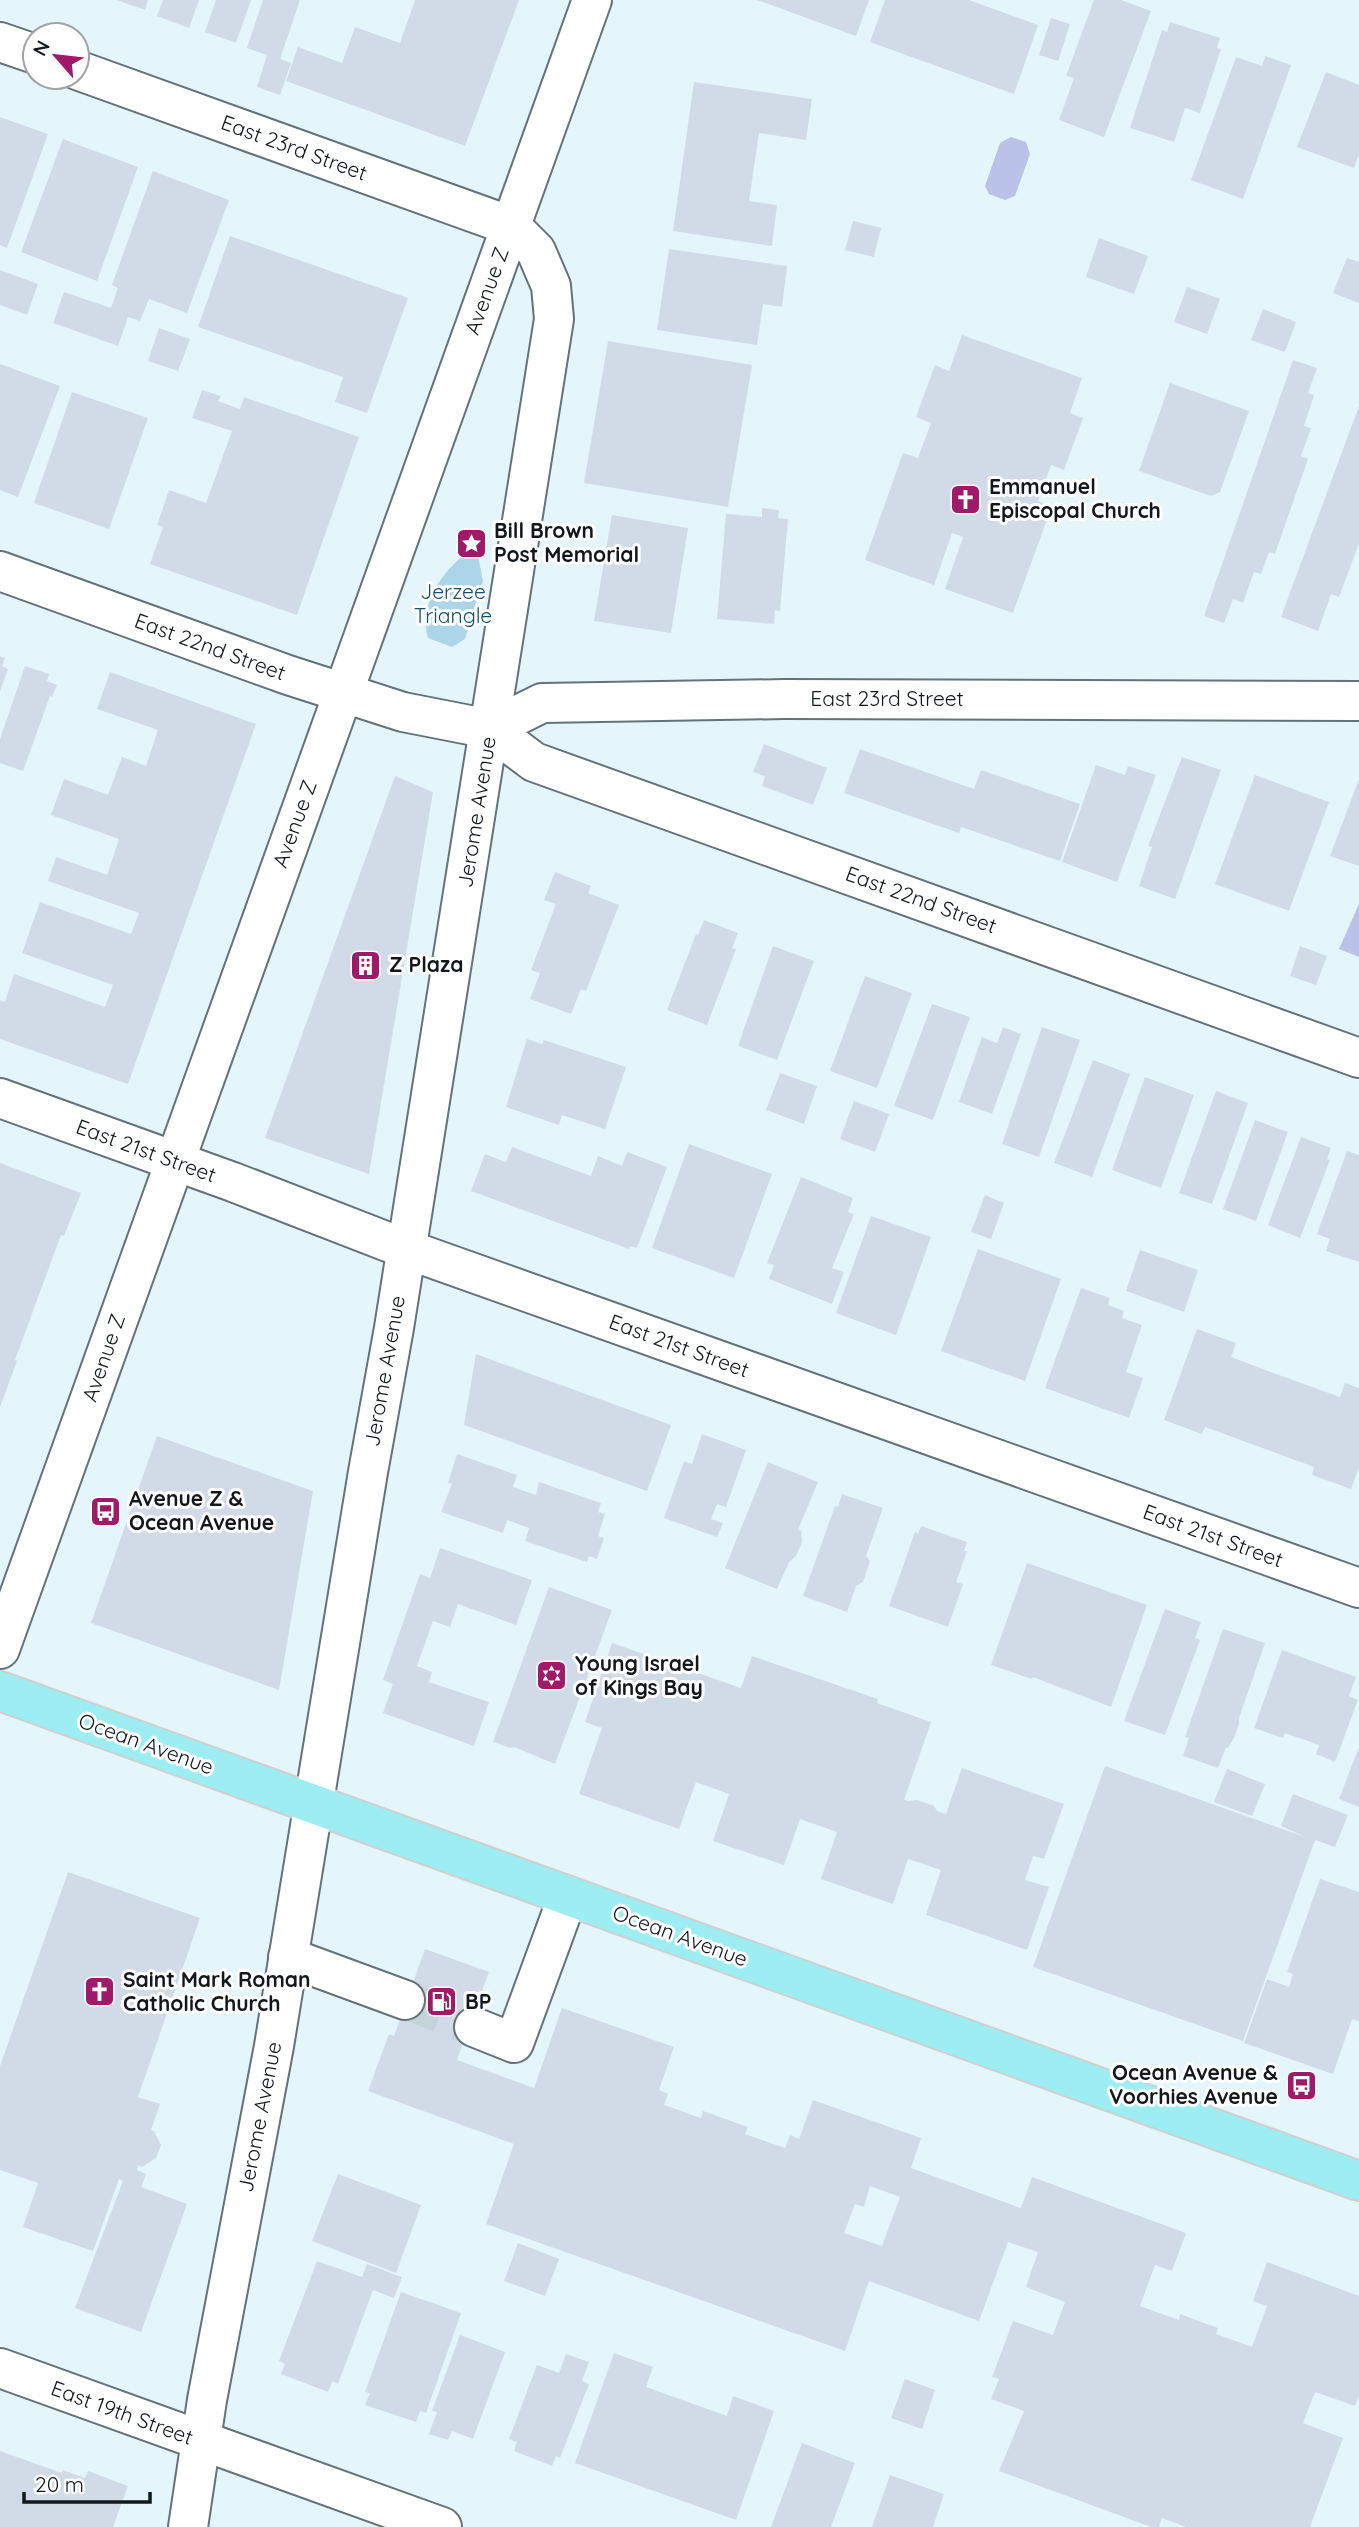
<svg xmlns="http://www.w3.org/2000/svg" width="1359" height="2527" font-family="Quicksand,sans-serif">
	<rect width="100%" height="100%" fill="#e5f5fc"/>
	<path fill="#abd6e8" d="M468,552L478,556L483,581L465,639L452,647L428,638C418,605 442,571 468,552Z"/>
	<g fill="#bac2e9">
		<polygon points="1011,137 1026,142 1030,154 1015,196 1005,200 989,194 985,186 1000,143"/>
		<polygon points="1359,904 1359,957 1339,949"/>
	</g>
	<g fill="#d1dbe7" fill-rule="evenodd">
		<polygon points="116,0 148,0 145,10"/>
		<polygon points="163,0 199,0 189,28 157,16"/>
		<polygon points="216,0 251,0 236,43 205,32"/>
		<polygon points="263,0 300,0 280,59 291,63 280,95 257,87 267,55 247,48"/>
		<polygon points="415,0 519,0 465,146 286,81 298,47 342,63 355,27 400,43"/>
		<polygon points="757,0 869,0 856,36"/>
		<polygon points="885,0 969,0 1038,25 1014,94 870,42"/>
		<polygon points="1094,0 1121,0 1151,11 1104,137 1059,120 1074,78 1066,76"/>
		<polygon points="1051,18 1070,24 1058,61 1039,55"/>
		<polygon points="1170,22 1220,38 1217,48 1221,49 1200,113 1185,108 1174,142 1130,128 1162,30 1167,32"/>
		<polygon points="1265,56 1291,65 1243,199 1191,180 1236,57 1262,66"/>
		<polygon points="1326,72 1359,85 1359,154 1354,168 1297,147"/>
		<polygon points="694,82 812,99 806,140 759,133 749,201 777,205 772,246 673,231"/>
		<polygon points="0,117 48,134 7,248 0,245"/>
		<polygon points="63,139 138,167 97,281 21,252"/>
		<polygon points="153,171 229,200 187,313 149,299 140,321 128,317 118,346 53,323 64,292 111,308 118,288 112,285"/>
		<polygon points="853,221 881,228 874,257 845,250"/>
		<polygon points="230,236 408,298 367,413 335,402 343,377 198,327"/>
		<polygon points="1099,238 1148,256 1134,294 1086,277"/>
		<polygon points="669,249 787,266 782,307 763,304 757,345 657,330"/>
		<polygon points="1347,258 1359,262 1359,303 1333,293"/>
		<polygon points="0,270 38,284 27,315 0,305"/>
		<polygon points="1187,287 1220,299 1207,334 1174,322"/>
		<polygon points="1263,309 1296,322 1285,352 1251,340"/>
		<polygon points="159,328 190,339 178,371 148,361"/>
		<polygon points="962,335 1082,378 1070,413 1083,418 1064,470 1051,465 1038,501 1052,506 1013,613 945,589 963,537 952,533 934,585 865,560 903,453 918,458 931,423 916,417 935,365 949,371"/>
		<polygon points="608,341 752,365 728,507 584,483"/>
		<polygon points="1293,360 1317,368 1308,393 1314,395 1304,426 1311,428 1301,456 1308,459 1275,554 1269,552 1261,574 1254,572 1243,603 1233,599 1224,623 1204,616"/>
		<polygon points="0,364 60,386 18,497 0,490"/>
		<polygon points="1170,383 1249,411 1220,492 1211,496 1139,471"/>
		<polygon points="202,390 221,396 218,401 240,409 244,397 359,437 297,615 150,564 163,527 157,525 169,490 206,503 232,431 192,418"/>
		<polygon points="72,392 148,418 109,529 34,503"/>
		<polygon points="1359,406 1359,543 1339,597 1331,594 1318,631 1281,617"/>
		<polygon points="762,508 779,510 778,518 788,519 780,611 775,610 774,624 717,619 726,514 762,517"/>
		<polygon points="612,515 688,528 671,633 594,621"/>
		<polygon points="0,656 5,658 2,666 8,669 0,691"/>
		<polygon points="25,666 49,674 47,681 57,685 52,697 50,696 23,771 0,763 0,739"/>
		<polygon points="110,672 256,724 128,1084 0,1039 0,1000 5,1002 14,974 105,1007 113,985 22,953 40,902 131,934 139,913 48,881 56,857 107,875 119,839 51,815 64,779 108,795 122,757 146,766 158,730 97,709"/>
		<polygon points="764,744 827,768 813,805 762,786 765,776 753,772"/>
		<polygon points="860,749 974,789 981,770 1080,804 1060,861 961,827 959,833 844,793"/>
		<polygon points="1182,757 1221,770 1175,899 1139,886 1152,847 1148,846"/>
		<polygon points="1096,765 1125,775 1128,766 1156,775 1117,882 1062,862"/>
		<polygon points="1255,775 1329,802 1289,911 1215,884"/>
		<polygon points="395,776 433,792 369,1174 265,1138"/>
		<polygon points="1359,779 1359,866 1330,856"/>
		<polygon points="555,872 591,886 588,893 619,905 586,991 581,989 571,1014 530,999 540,973 531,970 556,904 544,900"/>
		<polygon points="704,920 738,933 732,948 736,949 707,1025 667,1010 696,934 698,935"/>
		<polygon points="773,946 814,961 777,1060 738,1046"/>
		<polygon points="1300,946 1327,956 1316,985 1290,976"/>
		<polygon points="865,976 912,993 877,1088 830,1071"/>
		<polygon points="932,1004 970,1017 933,1120 894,1106"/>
		<polygon points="1003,1027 1021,1034 992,1114 959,1102 982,1037 997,1043"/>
		<polygon points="1042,1027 1080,1040 1039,1157 1002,1144"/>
		<polygon points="527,1039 542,1044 544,1040 626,1067 605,1129 562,1115 559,1125 506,1107"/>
		<polygon points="1093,1060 1130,1074 1092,1177 1054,1163"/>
		<polygon points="780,1073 817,1086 804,1124 766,1110"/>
		<polygon points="1145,1077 1194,1095 1161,1188 1112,1170"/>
		<polygon points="1216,1091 1248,1103 1212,1204 1179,1193"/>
		<polygon points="854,1101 889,1114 875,1152 840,1139"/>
		<polygon points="1255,1120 1288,1132 1256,1221 1223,1209"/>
		<polygon points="1301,1137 1331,1148 1327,1159 1330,1160 1300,1238 1268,1225"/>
		<polygon points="689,1144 772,1174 734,1278 652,1248"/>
		<polygon points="512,1147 591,1176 598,1156 622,1166 627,1152 667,1167 637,1248 630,1246 629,1249 471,1191 485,1154 506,1162"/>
		<polygon points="1347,1151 1359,1155 1359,1262 1326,1251 1330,1239 1317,1234"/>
		<polygon points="0,1163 81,1193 64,1236 61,1235 15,1360 17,1361 0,1407"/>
		<polygon points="801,1177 853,1198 848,1212 854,1214 832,1268 844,1272 832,1304 769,1279 774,1265 767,1263"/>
		<polygon points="985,1195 1004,1203 991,1239 971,1232"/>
		<polygon points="871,1216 931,1237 896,1335 836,1313"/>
		<polygon points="978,1249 1061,1279 1025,1381 941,1351"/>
		<polygon points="1140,1250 1198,1270 1184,1312 1126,1291"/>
		<polygon points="1081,1288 1110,1298 1108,1305 1124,1311 1122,1318 1142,1325 1126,1372 1143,1378 1129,1418 1045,1388"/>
		<polygon points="1197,1329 1236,1343 1231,1357 1268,1371 1340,1397 1345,1383 1359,1388 1359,1467 1351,1489 1312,1475 1314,1467 1205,1427 1202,1434 1164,1420"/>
		<polygon points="476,1354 671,1425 647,1491 464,1425"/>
		<polygon points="702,1434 746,1450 726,1507 717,1504 711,1519 723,1523 717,1537 664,1518 684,1461 692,1464"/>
		<polygon points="157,1436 313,1491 279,1690 91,1623"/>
		<polygon points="457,1454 517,1475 513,1487 536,1495 539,1482 601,1503 598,1512 605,1514 598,1536 604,1538 597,1559 589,1556 587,1562 525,1541 529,1528 507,1520 503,1533 441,1512 452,1484 448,1483"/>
		<polygon points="768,1462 818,1482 798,1530 801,1531 802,1542 796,1556 789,1562 777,1589 725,1568"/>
		<polygon points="842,1494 883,1508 866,1556 870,1561 863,1582 856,1586 847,1612 803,1596 835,1506 838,1507"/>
		<polygon points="921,1526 967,1542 964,1551 967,1551 956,1582 963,1584 948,1627 889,1606 915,1532 918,1534"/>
		<polygon points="440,1548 532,1580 516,1625 458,1604 450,1627 433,1621 417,1666 432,1672 429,1682 489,1702 474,1746 383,1713 393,1684 383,1680 420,1574 430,1578"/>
		<polygon points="1027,1563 1147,1605 1111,1707 1033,1677 1032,1679 991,1665"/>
		<polygon points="549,1587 612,1610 555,1764 514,1747 511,1748 493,1742"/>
		<polygon points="1165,1609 1201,1622 1195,1638 1200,1640 1165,1735 1124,1721"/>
		<polygon points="1223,1629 1265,1643 1239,1718 1239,1724 1234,1738 1228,1748 1226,1747 1218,1768 1183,1756 1189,1738 1185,1737"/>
		<polygon points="612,1643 741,1688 752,1656 878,1699 877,1703 931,1722 904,1800 908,1801 917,1800 934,1806 937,1811 946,1814 962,1768 1064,1804 1044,1859 1033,1856 1025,1880 1049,1887 1027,1950 926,1915 941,1870 908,1859 893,1904 821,1879 837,1832 800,1819 784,1865 713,1841 729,1794 696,1782 679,1829 579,1794 602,1728 585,1722"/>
		<polygon points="1282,1650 1356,1677 1349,1696 1358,1700 1335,1762 1316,1754 1319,1745 1285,1733 1283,1738 1254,1728"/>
		<polygon points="1359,1747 1359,1807 1339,1799"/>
		<polygon points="1105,1766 1305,1837 1281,1826 1293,1794 1348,1815 1335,1847 1315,1840 1243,2041 1033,1967"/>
		<polygon points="1227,1769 1265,1784 1252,1816 1214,1802"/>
		<polygon points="68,1872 200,1918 138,2097 160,2104 151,2130 154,2131 161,2145 156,2158 142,2167 138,2165 137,2170 146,2174 141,2187 187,2204 141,2332 75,2308 123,2181 119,2179 93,2251 23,2227 38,2183 0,2170 0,2066"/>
		<polygon points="1320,1879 1359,1892 1359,2021 1352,2019 1333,2074 1244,2043 1267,1979 1289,1987 1293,1974 1287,1972"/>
		<path d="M425,1949L489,1972L457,2060L534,2088L562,2008L674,2047L659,2090L668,2094L664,2105L701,2118L703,2111L748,2127L745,2134L785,2148L790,2135L799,2139L813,2100L921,2138L911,2168L1021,2208L1032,2177L1186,2233L1172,2271L1155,2265L1140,2306L1179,2320L1180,2314L1218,2328L1216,2334L1252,2347L1267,2306L1253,2301L1267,2262L1359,2296V2395L1355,2406L1315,2392L1303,2423L1343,2438L1310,2527H1186L1162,2518L1159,2527H1151L999,2471L1024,2411L991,2399L999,2379L992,2377L1013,2321L1053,2335L1065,2302L1026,2287L1038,2252L1008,2242L979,2321L869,2281L845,2351L486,2224L514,2144L368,2091L389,2034L394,2036ZM870,2186L900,2197L882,2246L844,2233L855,2204L864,2207Z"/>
		<polygon points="338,2174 421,2205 396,2273 312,2241"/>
		<polygon points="518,2243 559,2259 545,2296 504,2281"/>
		<polygon points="317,2261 362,2277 367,2264 402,2277 394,2298 373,2290 338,2384 333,2381 328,2392 281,2374 285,2364 279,2361"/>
		<polygon points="401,2292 461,2313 426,2413 420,2411 416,2422 365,2405 370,2393 365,2392"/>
		<polygon points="460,2335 505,2352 473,2439 452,2431 448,2440 429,2434 437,2412 432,2411"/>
		<polygon points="614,2353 653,2367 646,2387 727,2416 733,2396 774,2411 736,2520 575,2463"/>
		<polygon points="566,2354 589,2362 582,2381 589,2384 560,2458 556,2456 552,2466 514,2451 517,2442 509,2439 537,2365 559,2373"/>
		<polygon points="905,2379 935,2390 922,2429 891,2418"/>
		<polygon points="802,2443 855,2463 831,2527 771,2527"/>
		<polygon points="0,2451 62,2473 63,2470 85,2478 88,2471 128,2486 113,2527 0,2527"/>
		<polygon points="890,2475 944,2494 933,2527 872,2527"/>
	</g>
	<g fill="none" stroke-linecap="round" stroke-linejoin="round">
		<polyline stroke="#c5d4da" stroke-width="38" stroke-dasharray="38 19" stroke-linecap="butt" points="405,2000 474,2027"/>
		<defs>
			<g id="minor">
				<polyline points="0,42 35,54"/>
				<polyline points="77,70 511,226 536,251 551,286 554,319 394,1328 368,1472 274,2046 207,2400 188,2527"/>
				<polyline points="0,571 288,675 403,712 490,729 542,703 785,699 1359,701"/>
				<polyline points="490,729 534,762 1359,1058"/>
				<polyline points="0,1098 233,1182 406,1249 1359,1588"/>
				<polyline points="0,1649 592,0"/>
				<polyline points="288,1957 405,2000"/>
				<polyline points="474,2027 514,2043 568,1896"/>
				<polyline points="0,2368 442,2527"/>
			</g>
			<polyline id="major" points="0,1691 1359,2181"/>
		</defs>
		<use href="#minor" stroke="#647379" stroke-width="42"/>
		<use href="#major" stroke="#cfd1d1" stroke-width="42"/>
		<use href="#minor" stroke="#fff" stroke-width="38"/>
		<use href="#major" stroke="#9ceef2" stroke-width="38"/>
	</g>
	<defs>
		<symbol id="church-square" viewBox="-11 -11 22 22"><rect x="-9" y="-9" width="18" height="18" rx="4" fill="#a01a6a" stroke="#fff"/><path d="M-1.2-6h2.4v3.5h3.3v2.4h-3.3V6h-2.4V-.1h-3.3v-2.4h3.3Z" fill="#fff"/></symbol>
		<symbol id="sight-square" viewBox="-11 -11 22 22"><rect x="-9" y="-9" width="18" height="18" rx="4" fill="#a01a6a" stroke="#fff"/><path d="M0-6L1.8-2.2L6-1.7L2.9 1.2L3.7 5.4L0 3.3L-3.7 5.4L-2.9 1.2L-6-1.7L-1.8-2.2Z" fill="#fff"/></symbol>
		<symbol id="building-square" viewBox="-11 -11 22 22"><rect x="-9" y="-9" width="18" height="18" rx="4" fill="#a01a6a" stroke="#fff"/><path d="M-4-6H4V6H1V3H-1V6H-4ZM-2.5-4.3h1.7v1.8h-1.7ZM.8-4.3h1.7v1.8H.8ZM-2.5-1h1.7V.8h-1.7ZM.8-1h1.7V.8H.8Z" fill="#fff"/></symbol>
		<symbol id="bus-square" viewBox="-11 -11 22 22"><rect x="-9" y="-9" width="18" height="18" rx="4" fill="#a01a6a" stroke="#fff"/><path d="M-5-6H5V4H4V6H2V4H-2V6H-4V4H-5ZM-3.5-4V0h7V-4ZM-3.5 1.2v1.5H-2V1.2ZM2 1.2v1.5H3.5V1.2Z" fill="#fff"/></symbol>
		<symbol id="synagogue-square" viewBox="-11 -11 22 22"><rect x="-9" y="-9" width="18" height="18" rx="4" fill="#a01a6a" stroke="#fff"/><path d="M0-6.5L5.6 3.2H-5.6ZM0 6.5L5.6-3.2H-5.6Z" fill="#fff"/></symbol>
		<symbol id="fuel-square" viewBox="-11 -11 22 22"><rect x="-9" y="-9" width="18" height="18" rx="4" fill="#a01a6a" stroke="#fff"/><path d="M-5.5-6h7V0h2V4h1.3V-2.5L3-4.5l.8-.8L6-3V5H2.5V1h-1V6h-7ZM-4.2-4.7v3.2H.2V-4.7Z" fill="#fff"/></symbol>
	</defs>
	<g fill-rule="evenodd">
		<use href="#church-square" x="948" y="482" width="35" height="35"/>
		<use href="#sight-square" x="454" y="526" width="35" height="35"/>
		<use href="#building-square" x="348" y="948" width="35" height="35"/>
		<use href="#bus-square" x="88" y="1494" width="35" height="35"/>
		<use href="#synagogue-square" x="534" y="1658" width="35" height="35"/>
		<use href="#church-square" x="82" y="1974" width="35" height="35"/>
		<use href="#fuel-square" x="424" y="1984" width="35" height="35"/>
		<use href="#bus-square" x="1284" y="2068" width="35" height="35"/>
	</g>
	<g text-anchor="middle" stroke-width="6" stroke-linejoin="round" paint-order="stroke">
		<g font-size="21" fill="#11171a" stroke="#fff">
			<text transform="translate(294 148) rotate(20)" y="7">East 23rd Street</text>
			<text transform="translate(487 291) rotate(-70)" y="7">Avenue Z</text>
			<text transform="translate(210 647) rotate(20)" y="7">East 22nd Street</text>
			<text x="887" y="706">East 23rd Street</text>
			<text transform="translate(477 812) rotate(-81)" y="7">Jerome Avenue</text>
			<text transform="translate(295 824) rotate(-70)" y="7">Avenue Z</text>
			<text transform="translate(921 900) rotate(20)" y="7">East 22nd Street</text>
			<text transform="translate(146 1151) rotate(20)" y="7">East 21st Street</text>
			<text transform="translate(679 1346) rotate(20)" y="7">East 21st Street</text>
			<text transform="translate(104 1358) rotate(-71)" y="7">Avenue Z</text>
			<text transform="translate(385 1371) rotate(-80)" y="7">Jerome Avenue</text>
			<text transform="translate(1213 1536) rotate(20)" y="7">East 21st Street</text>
			<text transform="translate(146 1744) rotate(20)" y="7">Ocean Avenue</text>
			<text transform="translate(680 1936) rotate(20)" y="7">Ocean Avenue</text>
			<text transform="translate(260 2117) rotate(-79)" y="7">Jerome Avenue</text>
			<text transform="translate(122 2413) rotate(20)" y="7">East 19th Street</text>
		</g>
		<g font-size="21" font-weight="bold" fill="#11171a" stroke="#fff" text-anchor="start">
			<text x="989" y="494">Emmanuel<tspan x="989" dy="24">Episcopal Church</tspan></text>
			<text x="494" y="538">Bill Brown<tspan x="494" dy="24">Post Memorial</tspan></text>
			<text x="389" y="972">Z Plaza</text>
			<text x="129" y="1506">Avenue Z &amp;<tspan x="129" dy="24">Ocean Avenue</tspan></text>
			<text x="575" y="1671">Young Israel<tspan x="575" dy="24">of Kings Bay</tspan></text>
			<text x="123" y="1987">Saint Mark Roman<tspan x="123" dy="24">Catholic Church</tspan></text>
			<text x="465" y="2009">BP</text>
			<text x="1278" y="2080" text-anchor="end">Ocean Avenue &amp;<tspan x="1278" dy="24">Voorhies Avenue</tspan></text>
		</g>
		<g font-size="21" fill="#145165" stroke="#fff">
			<text x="453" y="599">Jerzee<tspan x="453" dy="24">Triangle</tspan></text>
		</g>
	</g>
	<g transform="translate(56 56) rotate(298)"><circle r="33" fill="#ffffff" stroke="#a0a2a3" stroke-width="2"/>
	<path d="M0-5L12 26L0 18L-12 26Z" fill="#a01a6a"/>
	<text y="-10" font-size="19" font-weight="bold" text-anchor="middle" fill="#11171a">N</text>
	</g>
	<path d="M24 2492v10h126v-10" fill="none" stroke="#11171a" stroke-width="3.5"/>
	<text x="35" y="2492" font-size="21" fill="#11171a" stroke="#ffffff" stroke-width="5" paint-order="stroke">20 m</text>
</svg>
